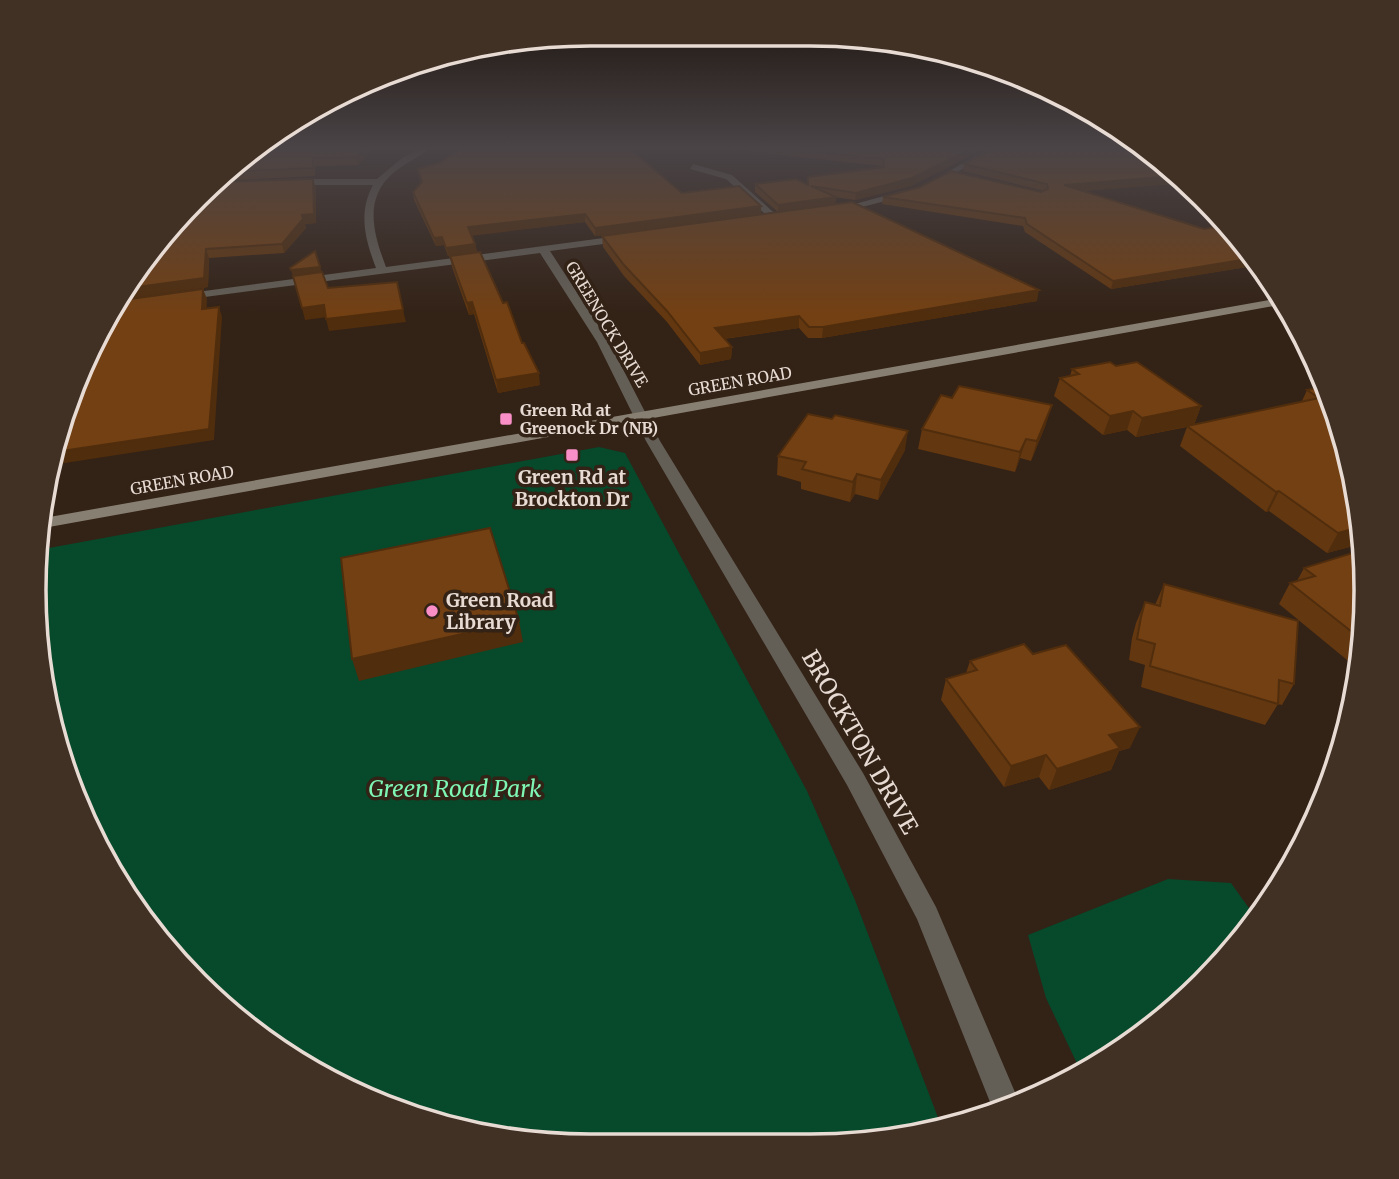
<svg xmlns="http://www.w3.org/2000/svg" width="1399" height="1179" font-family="Merriweather,serif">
	<rect width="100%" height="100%" fill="#332216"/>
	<g fill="#07492b">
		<polygon points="599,447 625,453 807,791 855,900 942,1128 918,1135 810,1146 553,1145 411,1116 311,1071 196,983 127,899 75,802 38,662 38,550"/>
		<polygon points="1168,879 1231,883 1256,918 1203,983 1118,1052 1081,1072 1046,998 1028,935"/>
	</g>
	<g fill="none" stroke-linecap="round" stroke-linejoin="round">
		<g fill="#645f56" fill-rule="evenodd">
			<path d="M420,149H429C418,158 403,164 392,174C363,200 374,235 386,267L626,235L631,238L626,241L550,251L609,342L660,441L863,773L936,907L1020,1104L994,1112L917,919L847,785L646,441L597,342L540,253L182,300L176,297L182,294L376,268C365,239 358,213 373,185H290L286,182L290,179H377L402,158Z"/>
			<polygon points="988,149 997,149 935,185 928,183"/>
			<polygon points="693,164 732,175 781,219 773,221 726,179 690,169"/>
			<polygon points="906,190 909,191 909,195 838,213 833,210"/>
		</g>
		<polygon fill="#877f71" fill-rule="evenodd" points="1281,298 1285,304 38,529 38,519"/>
	</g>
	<g fill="#633710">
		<polygon points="257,149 373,149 358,165 315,166 315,176 214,181 222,172"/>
		<polygon points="726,149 983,149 911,186 855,200 834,197 836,197 835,205 778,212 755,192 755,184 808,184 883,168 883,166"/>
		<polygon points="964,164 1184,183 1081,191 1204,229 1227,225 1259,265 1111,289 1025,232 1023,226 882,204 883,197 1041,192 1044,191 963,171"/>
		<polygon points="418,169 682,193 761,214 595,236 585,222 472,235 475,244 477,252 448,256 444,245 436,246 414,200 413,192 421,183"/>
		<polygon points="316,188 316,223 305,224 306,228 284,253 209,258 208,287 116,300 127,280"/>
		<polygon points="602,236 1037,301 822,338 808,338 799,328 724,339 732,347 731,359 700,365 667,322 624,276 603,247"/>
		<polygon points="450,256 522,343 540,385 498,393 474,314 469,315 452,267"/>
		<polygon points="1116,366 1201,406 1194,425 1302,401 1307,390 1326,386 1355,481 1361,544 1327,553 1269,511 1266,512 1180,446 1187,427 1136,437 1127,430 1103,435 1054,396 1060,378 1070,376 1072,369"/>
		<polygon points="1046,424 1031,461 1020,458 1015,472 918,449 922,429"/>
		<polygon points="905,450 878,500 855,494 850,502 801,489 801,482 777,475 778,456"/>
		<polygon points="1304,568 1366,590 1358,669 1279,604 1290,583 1297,581"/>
		<polygon points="1164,584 1294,684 1282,705 1278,704 1265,725 1141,687 1145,665 1129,660 1132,638 1136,623 1145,602 1155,605"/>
		<polygon points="1033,654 1130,748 1119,751 1111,770 1049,790 1039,777 1004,787 941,700 946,679 966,673 970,661"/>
	</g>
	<g fill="#502d0d">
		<polygon points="364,149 373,149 358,165 356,157"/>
		<polygon points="971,149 983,149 911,186 855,200 856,193"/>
		<polygon points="1175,176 1184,183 1062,193 1064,185"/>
		<polygon points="313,179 316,188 316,223 305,224 306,228 284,253 282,244 302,215"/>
		<polygon points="836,197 835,205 778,212 778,205"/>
		<polygon points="761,206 761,214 595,236 595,228"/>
		<polygon points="585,214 585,222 470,236 468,227"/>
		<polygon points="442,237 444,245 436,246 434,238"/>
		<polygon points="475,244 477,252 448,256 446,248"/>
		<polygon points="206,249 209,258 208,287 116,300 122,289"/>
		<polygon points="1254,258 1259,265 1111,289 1113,281"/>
		<polygon points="320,267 322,272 293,276 291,270"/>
		<polygon points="203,289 207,299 206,320 202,309"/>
		<polygon points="1039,290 1037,301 822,338 823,327"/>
		<polygon points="472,302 474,314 469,315 467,303"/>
		<polygon points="324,305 328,317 305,320 302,308"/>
		<polygon points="219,307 222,317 214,440 52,465 55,452"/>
		<polygon points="403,310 406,322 329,331 326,319"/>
		<polygon points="799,316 799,328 715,340 715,328"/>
		<polygon points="732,347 731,359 700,365 700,353"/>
		<polygon points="539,373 540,385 498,393 496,380"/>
		<polygon points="1052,405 1046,424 1031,461 1037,441"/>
		<polygon points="1201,406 1194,425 1136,437 1142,418"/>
		<polygon points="1133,411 1127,430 1103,435 1110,416"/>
		<polygon points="908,431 905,450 878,500 881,480"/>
		<polygon points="1026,439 1020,458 1015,472 1020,452"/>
		<polygon points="857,474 855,494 850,502 853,482"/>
		<polygon points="1279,491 1269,511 1266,512 1276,492"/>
		<polygon points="1360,527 1361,544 1327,553 1338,533"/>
		<polygon points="519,621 523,642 359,681 352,659"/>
		<polygon points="1140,727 1130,748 1119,751 1111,770 1049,790 1057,769 1109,735"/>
		<polygon points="1046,755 1039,777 1004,787 1011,766"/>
	</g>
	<g fill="#734013" stroke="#502d0d" stroke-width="2">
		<polygon points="257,149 364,149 356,157 313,158 313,168 222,172"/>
		<polygon points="460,149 630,149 682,193 739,186 761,206 595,228 585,214 468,227 475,244 446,248 442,237 434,238 413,192 422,182 418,169 439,163"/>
		<polygon points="788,149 971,149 912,178 856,193 811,186 836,197 778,205 755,184 796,179 808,185 808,177 884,167 884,159"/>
		<polygon points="992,149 1136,149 1175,176 1064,185 1204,229 1227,225 1254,258 1113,281 1027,224 1025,218 883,197 920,187 951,171 1041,192 1048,189 1047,184 964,164"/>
		<polygon points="313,179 314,214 302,215 303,219 282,244 206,249 204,278 122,289 127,280 213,182"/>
		<polygon points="852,202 1039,290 823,327 809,327 799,316 715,328 732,347 700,353 667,311 624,265 602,236"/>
		<polygon points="315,251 320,267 291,270 290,268"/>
		<polygon points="480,252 503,303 507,302 522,343 524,343 539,373 496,380 472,302 467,303 450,256"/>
		<polygon points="322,272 328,288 397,282 403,310 326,319 324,305 302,308 293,276"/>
		<polygon points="203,289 202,309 219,307 209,429 55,452 75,377 116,301"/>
		<polygon points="1110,362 1116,366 1137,362 1201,406 1142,418 1133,411 1110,416 1060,378 1079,374 1072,369"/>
		<polygon points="959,386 1052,405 1037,441 1026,439 1020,452 922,429 941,395 952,398"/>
		<polygon points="1326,386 1355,481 1360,527 1338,533 1279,491 1276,492 1187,426 1319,398 1307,390"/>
		<polygon points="808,414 832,419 835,415 908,431 881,480 857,474 853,482 802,469 806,462 778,456"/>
		<polygon points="490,528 519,621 352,659 341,558"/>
		<polygon points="1362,550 1366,590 1361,639 1290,583 1315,576 1304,568"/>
		<polygon points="1164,584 1298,621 1294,684 1279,680 1278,704 1150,666 1155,644 1137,639 1141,617 1145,602 1160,606"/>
		<polygon points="1024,644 1033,654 1066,645 1140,727 1109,735 1120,748 1057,769 1046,755 1011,766 946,679 977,670 970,661"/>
	</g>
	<linearGradient id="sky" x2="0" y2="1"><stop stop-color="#1c130c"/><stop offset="0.47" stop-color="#4a4447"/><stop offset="1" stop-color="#4a4447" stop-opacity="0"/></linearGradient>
	<rect width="1399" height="314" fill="url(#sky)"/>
	<g fill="#fa8fc7" stroke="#332216" stroke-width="2.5">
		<rect x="499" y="412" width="14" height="14" rx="3.5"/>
		<rect x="565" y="448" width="14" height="14" rx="3.5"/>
		<circle cx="432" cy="611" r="7"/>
	</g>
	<g text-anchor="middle" stroke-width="7" stroke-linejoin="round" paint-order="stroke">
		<g font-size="16" fill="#e7dbd3" stroke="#332216">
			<text transform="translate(607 324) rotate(59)" y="6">GREENOCK DRIVE</text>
			<text transform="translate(740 381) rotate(-10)" y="6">GREEN ROAD</text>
			<text transform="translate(182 480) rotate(-10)" y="6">GREEN ROAD</text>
		</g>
		<g font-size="16" font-weight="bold" fill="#e7dbd3" stroke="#332216" text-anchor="start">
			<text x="520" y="416">Green Rd at<tspan x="520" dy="18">Greenock Dr (NB)</tspan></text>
		</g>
		<g font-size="19" font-weight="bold" fill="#e7dbd3" stroke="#332216">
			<text x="572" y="484">Green Rd at<tspan x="572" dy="22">Brockton Dr</tspan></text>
			<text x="446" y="607" text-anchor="start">Green Road<tspan x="446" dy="22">Library</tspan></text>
		</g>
		<g font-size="23" fill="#e7dbd3" stroke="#332216">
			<text transform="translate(860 742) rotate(60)" y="8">BROCKTON DRIVE</text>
		</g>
		<g font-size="23" font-style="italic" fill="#7ff7b4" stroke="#332216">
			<text x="455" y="797">Green Road Park</text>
		</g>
	</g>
	<path d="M0 0H1399V1179H0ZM590 46H810A544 544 0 0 1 1354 590V590A544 544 0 0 1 810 1134H590A544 544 0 0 1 46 590V590A544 544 0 0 1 590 46Z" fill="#413125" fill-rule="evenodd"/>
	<path fill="none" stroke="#e7dbd3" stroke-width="3.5" d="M590 46H810A544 544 0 0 1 1354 590V590A544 544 0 0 1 810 1134H590A544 544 0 0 1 46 590V590A544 544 0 0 1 590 46Z"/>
</svg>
